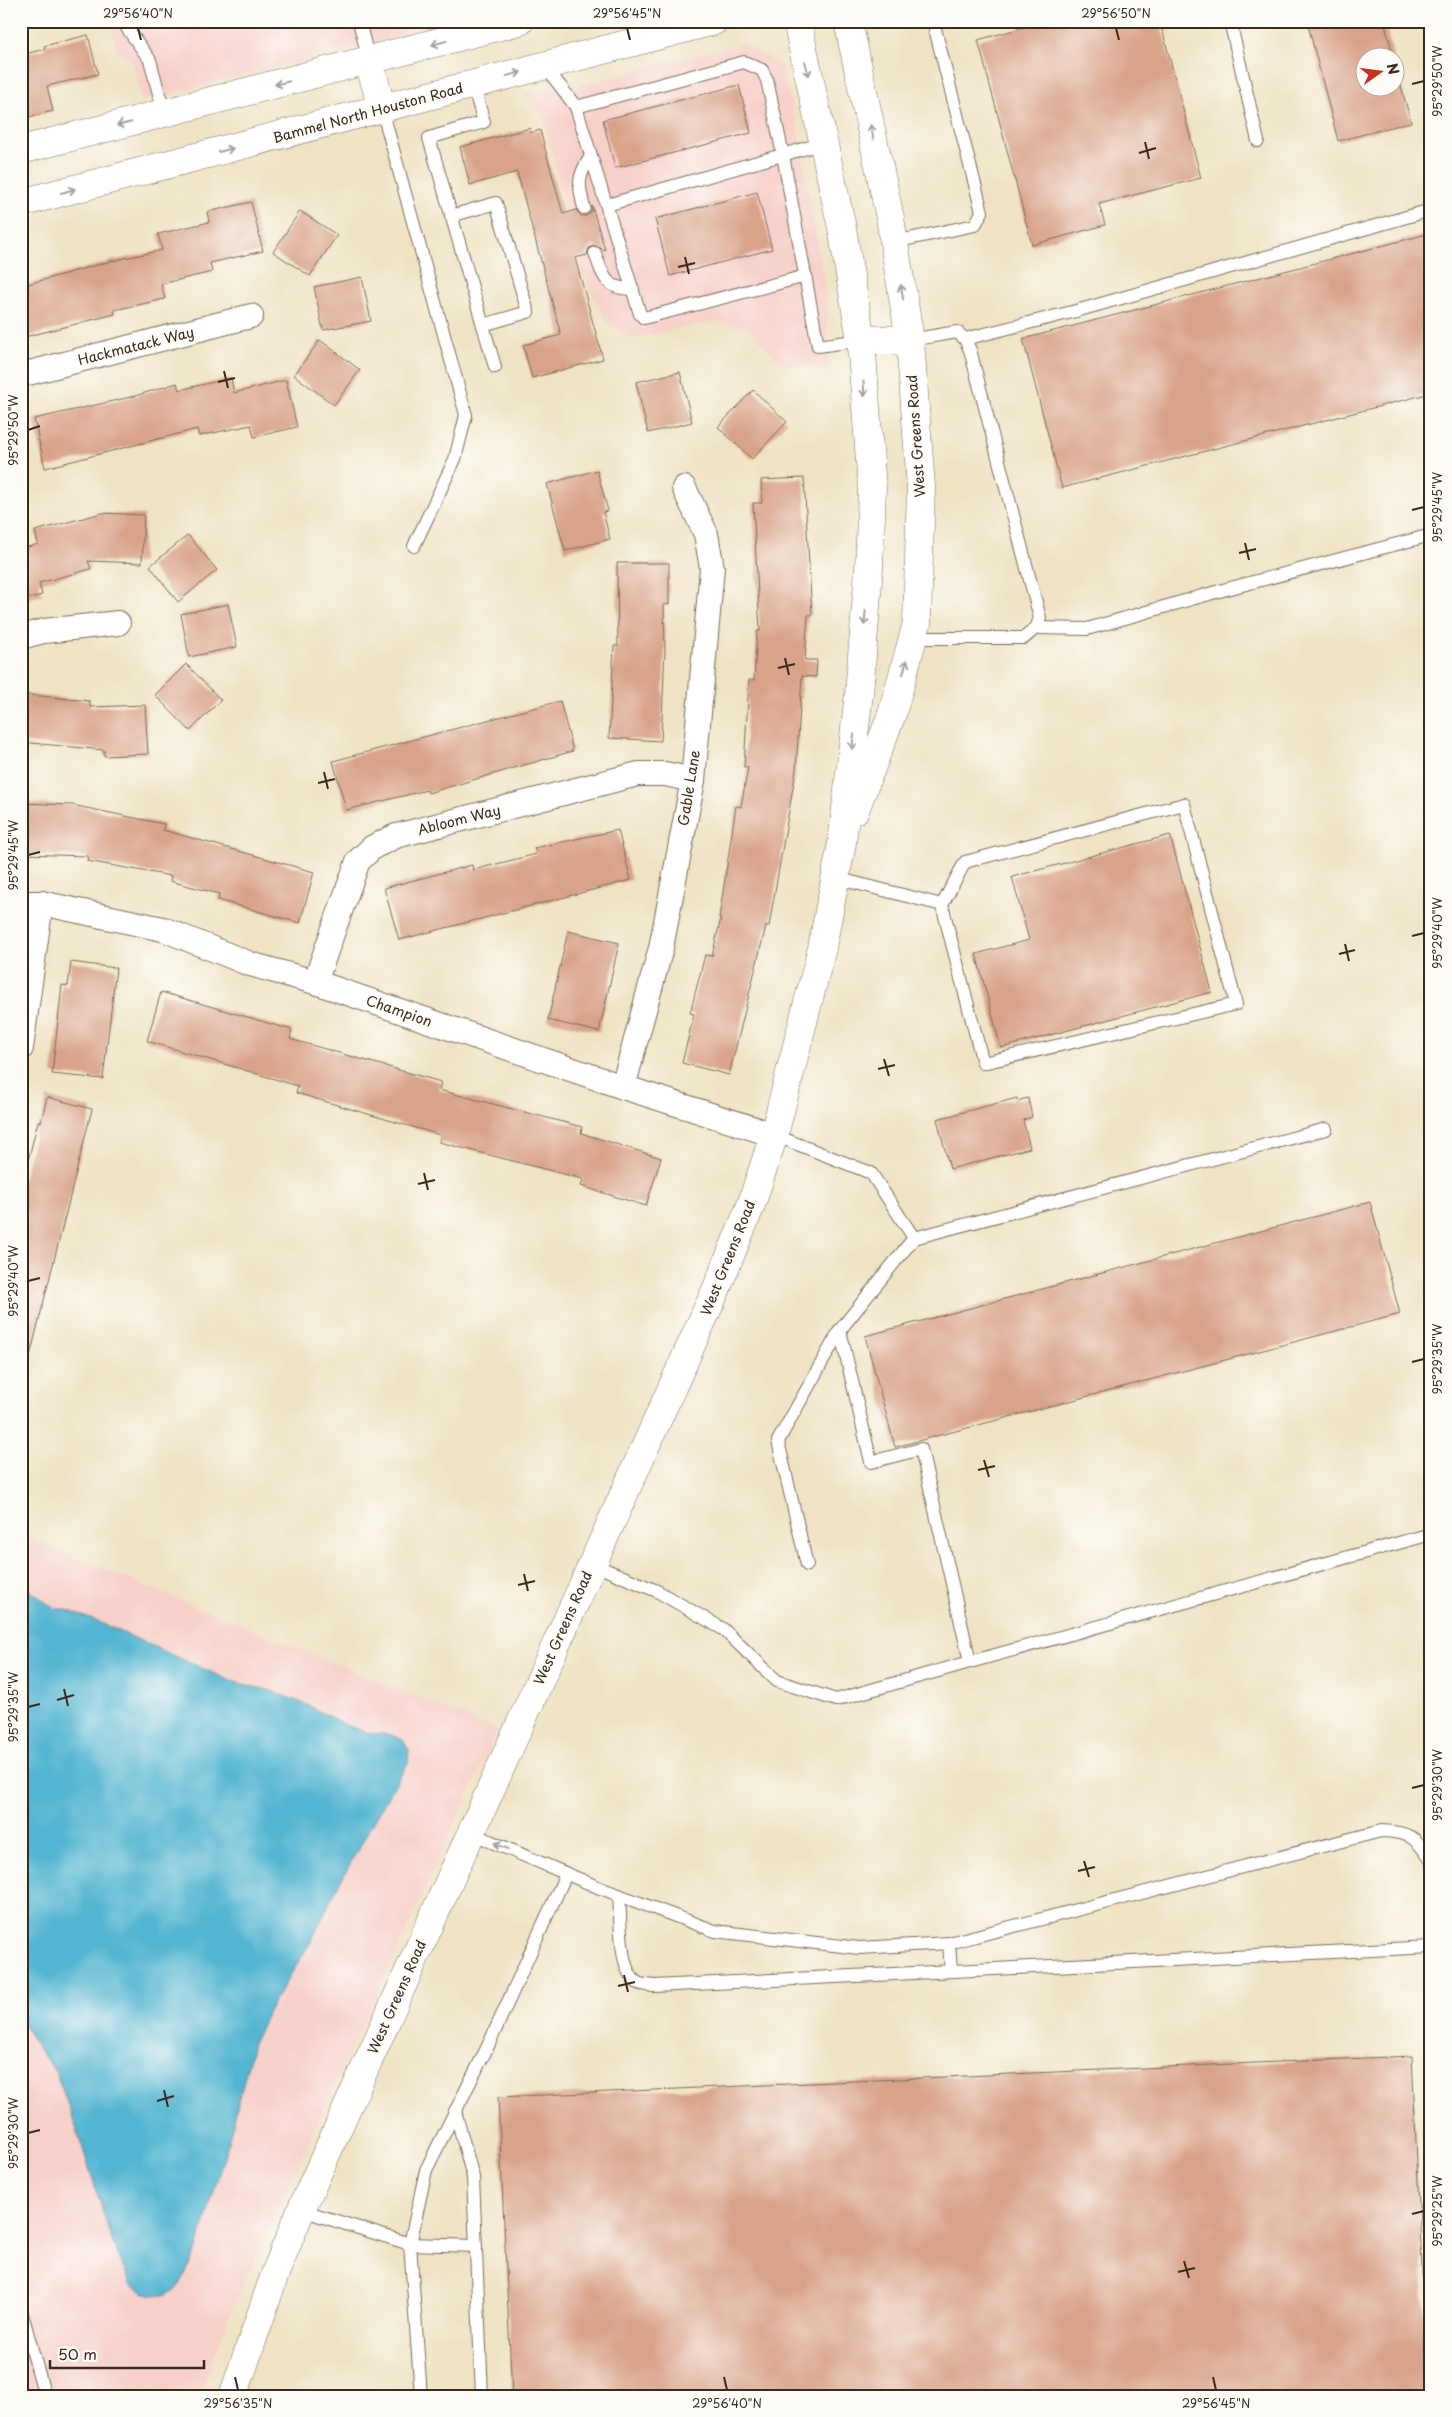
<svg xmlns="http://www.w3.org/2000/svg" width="1452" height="2417" font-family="'Playpen Sans',sans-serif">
	<rect width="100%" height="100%" fill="#fdfcf7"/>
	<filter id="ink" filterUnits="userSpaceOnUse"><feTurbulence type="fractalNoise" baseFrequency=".02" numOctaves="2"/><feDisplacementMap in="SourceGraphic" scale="10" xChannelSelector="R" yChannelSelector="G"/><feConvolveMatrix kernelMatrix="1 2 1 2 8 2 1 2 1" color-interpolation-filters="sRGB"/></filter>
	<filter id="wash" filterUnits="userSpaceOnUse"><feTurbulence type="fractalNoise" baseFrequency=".0096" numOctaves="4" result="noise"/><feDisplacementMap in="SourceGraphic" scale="20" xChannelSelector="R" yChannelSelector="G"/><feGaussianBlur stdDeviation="1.12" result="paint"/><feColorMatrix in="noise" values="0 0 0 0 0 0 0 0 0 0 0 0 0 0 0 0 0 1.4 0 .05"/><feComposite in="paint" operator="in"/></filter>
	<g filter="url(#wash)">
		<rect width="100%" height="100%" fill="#efe3c4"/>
		<g fill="#f7d0ca">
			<polygon points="109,21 401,21 405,35 142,101 133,63 117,51"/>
			<polygon points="744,43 781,66 797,124 827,299 828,364 783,366 749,328 716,321 631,339 609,325 583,276 543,118 523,93 571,87"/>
			<polygon points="21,1535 498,1730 231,2311 200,2396 21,2396"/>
		</g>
		<polygon fill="#53b5d1" stroke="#477078" points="21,1584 54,1608 67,1610 101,1623 231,1681 272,1691 305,1704 346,1725 370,1733 392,1735 403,1740 409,1750 408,1763 378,1813 332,1897 312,1940 269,2010 253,2044 227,2147 197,2249 180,2285 165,2296 144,2293 130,2283 112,2241 77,2130 56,2073 31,2038 21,2019"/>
		<g id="blocks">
			<g fill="#d9a389">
				<polygon points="1047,21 1160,21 1201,178 1099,204 1105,225 1032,245 978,40"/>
				<polygon points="1307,21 1384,21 1394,58 1364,58 1364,88 1394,88 1394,60 1411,122 1338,141"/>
				<polygon points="88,35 98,74 47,86 53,111 21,119 21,55 45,49 44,46"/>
				<polygon points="739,85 751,133 615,168 603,120"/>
				<polygon points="530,128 531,133 540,130 563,214 576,210 581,216 586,216 592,211 592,206 605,250 593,245 589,248 587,255 575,258 603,359 532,378 523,345 561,335 517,172 470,185 460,147"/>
				<polygon points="757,192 772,249 670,276 655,219"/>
				<polygon points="251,202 263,251 210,263 212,272 161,284 165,299 114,310 115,314 21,338 21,286 111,261 162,250 158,234 209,222 207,212"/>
				<polygon points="300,211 337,235 310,276 273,252"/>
				<polygon points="1431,233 1431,393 1062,488 1023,339"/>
				<polygon points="362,277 371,321 323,330 314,287"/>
				<polygon points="320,340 360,370 334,405 294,375"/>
				<polygon points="680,372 692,422 648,433 636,382"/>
				<polygon points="231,378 234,393 286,380 297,427 254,437 251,425 199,436 197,429 45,468 34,419 135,396 177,383 179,390"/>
				<polygon points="753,390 787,422 752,459 718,427"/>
				<polygon points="597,470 608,511 603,512 610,539 565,551 547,484"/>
				<polygon points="804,478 812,615 808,615 805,660 817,660 816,677 802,676 796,770 769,926 766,926 729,1075 682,1063 694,1014 690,1013 705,955 712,956 721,918 719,918 736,806 741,807 748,767 744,767 749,680 754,680 757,631 760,631 753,503 762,503 761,480"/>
				<polygon points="102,513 144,515 142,563 88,561 91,569 39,583 42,595 21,601 21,549 38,544 35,531"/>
				<polygon points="188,535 217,570 178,602 150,566"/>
				<polygon points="617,563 669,563 669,604 664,605 665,649 661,741 609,738 614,646 618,646"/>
				<polygon points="228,604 237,647 189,657 181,614"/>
				<polygon points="186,664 221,700 190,731 155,695"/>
				<polygon points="21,694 90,701 90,707 145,705 148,754 104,756 104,750 21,742"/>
				<polygon points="560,701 573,751 428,793 427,790 346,810 333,761"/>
				<polygon points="21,803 72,805 164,824 163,830 314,872 300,923 218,900 219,894 170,881 171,876 87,861 88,856 21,854"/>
				<polygon points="618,830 631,880 399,940 384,888 472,865 473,870 536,854 534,848"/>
				<polygon points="1170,835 1212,992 1001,1048 976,954 1029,940 1012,877"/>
				<polygon points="568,931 619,943 599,1032 548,1020"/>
				<polygon points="71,962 116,968 103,1079 52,1074 62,985 68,986"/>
				<polygon points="161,992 292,1030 290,1039 441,1082 439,1090 582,1127 581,1133 661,1158 646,1206 581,1186 583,1179 439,1142 440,1135 296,1093 298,1086 147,1041"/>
				<polygon points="47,1097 92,1109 27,1368 21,1368 21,1180 23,1181 38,1121 41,1122"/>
				<polygon points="1017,1098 1017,1101 1028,1098 1032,1117 1023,1120 1030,1148 950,1169 937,1119"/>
				<polygon points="1370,1202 1400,1314 895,1447 865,1336"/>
				<polygon points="1412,2056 1428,2396 512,2396 498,2097"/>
			</g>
		</g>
	</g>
	<g filter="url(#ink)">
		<use href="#blocks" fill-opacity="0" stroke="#7a6b58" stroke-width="1"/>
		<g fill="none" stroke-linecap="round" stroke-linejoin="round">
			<defs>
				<g id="service">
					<polyline points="122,21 150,60 164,113"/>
					<polyline points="359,21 369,61"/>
					<polyline points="1230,21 1258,141"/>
					<polyline points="545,66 576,107 640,314 644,318 806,276"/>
					<polyline points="473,85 484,122 429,138 495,367"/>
					<polyline points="576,107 744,62 762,70 767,80 783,155 818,346 861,340"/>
					<polyline points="382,109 466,415 455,459 414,546"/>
					<polyline points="607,205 824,143"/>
					<path d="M584,208C578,184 577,177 591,156"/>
					<polyline points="451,216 496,203 528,312 483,325"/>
					<polyline points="894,242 975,225 982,212 933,21"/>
					<path d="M595,253C603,276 605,289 633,289"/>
					<polyline points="965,339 1076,311 1431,210"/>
					<polyline points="910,340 957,332 965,339 970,350 1040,618 1036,628 1024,638 913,638"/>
					<polyline points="1036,628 1087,629 1223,590 1431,535"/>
					<polyline points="836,878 942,905 983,1063 1236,1004 1184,804 965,862 942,905"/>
					<polyline points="774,1135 871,1173 914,1238"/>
					<polyline points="592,1564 657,1591 723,1629 777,1681 836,1700 970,1662 921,1449 871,1462 840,1330"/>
					<polyline points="807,1565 778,1441 840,1330 914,1238 1326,1129"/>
					<polyline points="970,1662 1431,1534"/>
					<path d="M471,1833L600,1888L715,1931L859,1948L949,1943L1381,1831C1410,1832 1416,1837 1431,1860"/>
					<path d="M619,1895C621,1916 618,1972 638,1983C642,1985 649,1985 654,1986L1431,1947"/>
					<polyline points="949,1943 951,1971"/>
					<polyline points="455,2111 473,2177 482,2396"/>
					<polyline points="301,2210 410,2244 476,2246"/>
					<polyline points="21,2310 45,2396"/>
					<polyline points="421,2396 410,2244 426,2170 488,2046 566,1874"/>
				</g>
				<g id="minor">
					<polyline points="21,375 251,316"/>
					<polyline points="21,637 44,631 118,623"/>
					<polyline points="21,903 41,903 163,929 250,964 315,982 623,1087 774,1135"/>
					<polyline points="315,982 358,861 373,847 396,836 638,774 665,774 693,780"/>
					<polyline points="21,1048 41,903"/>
					<polyline points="623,1087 661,948 693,780 712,568 706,534 684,488"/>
				</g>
				<g id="secondary">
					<polyline points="848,21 890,218 910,340 921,487 917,623 892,714 855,810"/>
					<polyline points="369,61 382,109"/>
					<polyline points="21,150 520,21"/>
					<polyline points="21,203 714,21"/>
					<polyline points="861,340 910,340"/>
					<polyline points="233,2396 276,2271 301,2210 716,1290 751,1205 774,1135 822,948 842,843 859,693 869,569 872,488 861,340 842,228 797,21"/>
				</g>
			</defs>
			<use href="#service" stroke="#7a6b58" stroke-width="14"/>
			<use href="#minor" stroke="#7a6b58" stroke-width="26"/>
			<use href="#secondary" stroke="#7a6b58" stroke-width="29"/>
			<use href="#service" stroke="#fff" stroke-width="12"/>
			<use href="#minor" stroke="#fff" stroke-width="24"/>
			<use href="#secondary" stroke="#fff" stroke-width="28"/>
		</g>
		<defs><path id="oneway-shaft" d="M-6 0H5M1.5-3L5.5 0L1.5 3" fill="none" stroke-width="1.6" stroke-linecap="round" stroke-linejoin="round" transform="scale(1.25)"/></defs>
		<g stroke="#a79f9a">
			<use href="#oneway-shaft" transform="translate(439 43) rotate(165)"/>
			<use href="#oneway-shaft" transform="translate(807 69) rotate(77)"/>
			<use href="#oneway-shaft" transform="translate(514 74) rotate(-15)"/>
			<use href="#oneway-shaft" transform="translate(282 83) rotate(166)"/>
			<use href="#oneway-shaft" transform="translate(124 124) rotate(166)"/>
			<use href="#oneway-shaft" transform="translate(872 132) rotate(-102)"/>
			<use href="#oneway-shaft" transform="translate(226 150) rotate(-15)"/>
			<use href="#oneway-shaft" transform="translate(68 191) rotate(-15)"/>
			<use href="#oneway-shaft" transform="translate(902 292) rotate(-99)"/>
			<use href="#oneway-shaft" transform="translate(864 389) rotate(86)"/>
			<use href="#oneway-shaft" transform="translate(865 618) rotate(95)"/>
			<use href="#oneway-shaft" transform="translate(905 667) rotate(-75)"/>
			<use href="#oneway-shaft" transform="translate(853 742) rotate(97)"/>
			<use href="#oneway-shaft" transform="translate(501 1846) rotate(-157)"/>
		</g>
	</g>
	<path fill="none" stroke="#3b2a1e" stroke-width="2" d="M138,28L141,40M627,28L630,40M1116,28L1119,40M1412,84L1424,81M1145,142L1149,159M1139,153L1156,148M685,257L689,274M678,267L695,263M224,371L228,388M218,382L235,378M28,430L40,426M1412,510L1424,507M1245,543L1249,560M1239,553L1256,549M785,658L789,675M778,668L795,664M324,772L328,789M318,783L335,779M28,855L40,852M1412,936L1424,933M1345,944L1349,961M1339,954L1355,950M884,1059L889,1076M878,1069L895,1065M424,1173L428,1190M418,1184L435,1180M28,1281L40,1278M1412,1362L1424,1359M984,1460L989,1477M978,1470L995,1466M524,1574L528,1591M518,1585L535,1581M64,1689L68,1706M57,1700L74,1695M28,1707L40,1704M1412,1788L1424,1785M1084,1861L1089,1877M1078,1871L1095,1867M624,1975L628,1992M618,1986L635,1982M164,2090L168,2107M157,2101L174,2096M28,2133L40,2130M1412,2214L1424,2211M1184,2261L1189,2278M1178,2272L1195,2268M235,2377L238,2390M724,2377L727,2390M1213,2377L1216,2390"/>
	<g text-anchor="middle" stroke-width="4.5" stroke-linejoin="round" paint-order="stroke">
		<g font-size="14" fill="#3b2a1e" stroke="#fdfcf7">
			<text transform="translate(368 113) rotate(-15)" y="5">Bammel North Houston Road</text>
			<text transform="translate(136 346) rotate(-14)" y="5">Hackmatack Way</text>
			<text transform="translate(916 436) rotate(-94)" y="5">West Greens Road</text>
			<text transform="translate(689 788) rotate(-81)" y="5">Gable Lane</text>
			<text transform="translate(459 820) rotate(-14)" y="5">Abloom Way</text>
			<text transform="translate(399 1011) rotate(19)" y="5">Champion</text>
			<text transform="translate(728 1258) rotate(-68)" y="5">West Greens Road</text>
			<text transform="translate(563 1628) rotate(-66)" y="5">West Greens Road</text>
			<text transform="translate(397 1997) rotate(-66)" y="5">West Greens Road</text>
		</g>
	</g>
	<rect width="1452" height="2417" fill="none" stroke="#fdfcf7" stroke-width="55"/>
	<g transform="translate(1380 72) rotate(76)"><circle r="24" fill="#fdfcf7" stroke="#afa8a0"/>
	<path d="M0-4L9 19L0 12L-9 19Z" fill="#c8321e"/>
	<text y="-8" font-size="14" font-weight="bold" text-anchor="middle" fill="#3b2a1e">N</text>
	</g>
	<path d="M50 2360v8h154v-8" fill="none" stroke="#3b2a1e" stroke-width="2.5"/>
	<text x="58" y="2360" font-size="15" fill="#3b2a1e" stroke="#fdfcf7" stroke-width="4" paint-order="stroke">50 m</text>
	<rect x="28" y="28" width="1396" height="2362" fill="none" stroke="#3b2a1e" stroke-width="2"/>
	<g font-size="12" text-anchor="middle" fill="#3b2a1e">
		<text x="138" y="18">29°56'40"N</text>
		<text x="627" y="18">29°56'45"N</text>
		<text x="1116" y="18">29°56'50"N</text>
		<text transform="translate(1438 81) rotate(-90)" y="4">95°29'50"W</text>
		<text transform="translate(14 430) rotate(-90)" y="4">95°29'50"W</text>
		<text transform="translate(1438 507) rotate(-90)" y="4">95°29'45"W</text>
		<text transform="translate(14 855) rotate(-90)" y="4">95°29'45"W</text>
		<text transform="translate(1438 933) rotate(-90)" y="4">95°29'40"W</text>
		<text transform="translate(14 1281) rotate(-90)" y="4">95°29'40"W</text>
		<text transform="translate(1438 1359) rotate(-90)" y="4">95°29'35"W</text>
		<text transform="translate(14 1707) rotate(-90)" y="4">95°29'35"W</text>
		<text transform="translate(1438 1785) rotate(-90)" y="4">95°29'30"W</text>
		<text transform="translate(14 2133) rotate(-90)" y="4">95°29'30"W</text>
		<text transform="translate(1438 2211) rotate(-90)" y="4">95°29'25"W</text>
		<text x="238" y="2408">29°56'35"N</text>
		<text x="727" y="2408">29°56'40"N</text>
		<text x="1216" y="2408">29°56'45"N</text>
	</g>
</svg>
